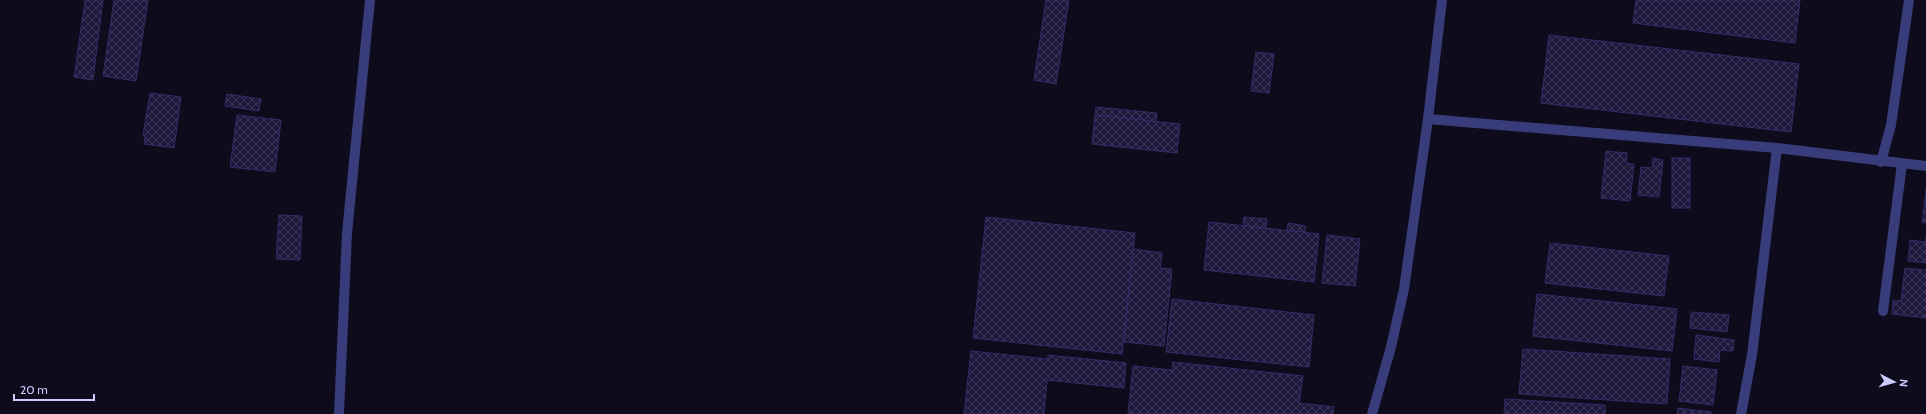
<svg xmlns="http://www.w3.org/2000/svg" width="1926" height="414" font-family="Cabin,sans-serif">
	<defs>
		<pattern id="building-cross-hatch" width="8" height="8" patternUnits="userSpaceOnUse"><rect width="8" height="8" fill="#1d193d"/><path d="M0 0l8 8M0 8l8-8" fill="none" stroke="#3c395a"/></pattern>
	</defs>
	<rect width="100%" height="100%" fill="#0e0c1c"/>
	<g fill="url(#building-cross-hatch)" stroke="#332c68">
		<polygon points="85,0 103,0 93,80 74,77"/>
		<polygon points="114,0 148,0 136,81 103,76"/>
		<polygon points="1046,0 1069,0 1056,84 1034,80"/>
		<polygon points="1636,0 1800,0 1795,43 1633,23"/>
		<polygon points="1549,35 1799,64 1791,132 1541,103"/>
		<polygon points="1256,52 1274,54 1269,93 1251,91"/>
		<polygon points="150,93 181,97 174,148 144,144 145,136 143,135"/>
		<polygon points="227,94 261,99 259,111 225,106"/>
		<polygon points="1096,107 1157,113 1156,122 1095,115"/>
		<polygon points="237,115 281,120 275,172 230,167"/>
		<polygon points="1095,115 1180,124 1177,153 1092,144"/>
		<polygon points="1606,151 1627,153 1626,163 1634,164 1630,201 1601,198"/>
		<polygon points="1653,158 1663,160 1659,197 1638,195 1641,167 1652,168"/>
		<rect x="1672" y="158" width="18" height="50"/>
		<polygon points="1926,190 1926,223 1922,222"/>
		<polygon points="279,215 302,216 300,260 276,259"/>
		<polygon points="986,217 1135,233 1122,354 973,338"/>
		<polygon points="1244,217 1267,219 1266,228 1243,226"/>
		<polygon points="1209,222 1319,234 1314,282 1204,270"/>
		<polygon points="1288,223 1306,226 1305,232 1287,230"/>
		<polygon points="1327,235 1360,239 1355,286 1322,283"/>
		<polygon points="1926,238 1926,263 1908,261 1910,240 1926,242"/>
		<polygon points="1550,243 1669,256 1664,296 1545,283"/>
		<polygon points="1133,249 1162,253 1160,268 1172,269 1164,346 1124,342"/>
		<polygon points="1905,268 1926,270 1926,318 1892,314 1893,300 1901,301"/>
		<polygon points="1537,294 1677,309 1672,351 1533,336"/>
		<polygon points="1172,299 1314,315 1309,367 1166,352"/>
		<polygon points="1691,312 1729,315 1727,332 1690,328"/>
		<polygon points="1696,335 1734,340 1733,351 1720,350 1719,362 1694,359"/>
		<polygon points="1523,349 1670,359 1667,404 1519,394"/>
		<polygon points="971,351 1048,359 1048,355 1126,363 1124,388 1047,380 1044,414 964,414"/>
		<polygon points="1173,362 1303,376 1299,403 1334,407 1333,414 1128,414 1133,366 1172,370"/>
		<polygon points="1683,366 1717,370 1713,405 1679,401"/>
		<polygon points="1505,399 1605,405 1605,414 1504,414"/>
		<polygon points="1678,408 1711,412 1711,414 1677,414"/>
	</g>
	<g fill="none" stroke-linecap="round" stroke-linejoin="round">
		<g stroke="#393c7a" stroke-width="10">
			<polyline points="1428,119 1777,148 1926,166"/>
			<polyline points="1881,162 1891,125 1909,0"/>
			<polyline points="1883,311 1902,164"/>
			<polyline points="339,414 347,233 370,0"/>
			<polyline points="1372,414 1391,347 1404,289 1428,119 1442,0"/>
			<polyline points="1741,414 1752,355 1777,148"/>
		</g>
	</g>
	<g transform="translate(1894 382) rotate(96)" stroke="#0e0c1c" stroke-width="3" paint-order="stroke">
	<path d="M0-3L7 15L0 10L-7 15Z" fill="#cbcafd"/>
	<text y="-6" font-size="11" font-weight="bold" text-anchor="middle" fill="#cbcafd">N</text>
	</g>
	<path d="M14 394v6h80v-6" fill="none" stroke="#cbcafd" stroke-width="2"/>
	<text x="20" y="394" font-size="12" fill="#cbcafd" stroke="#0e0c1c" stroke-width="3" paint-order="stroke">20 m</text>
</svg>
